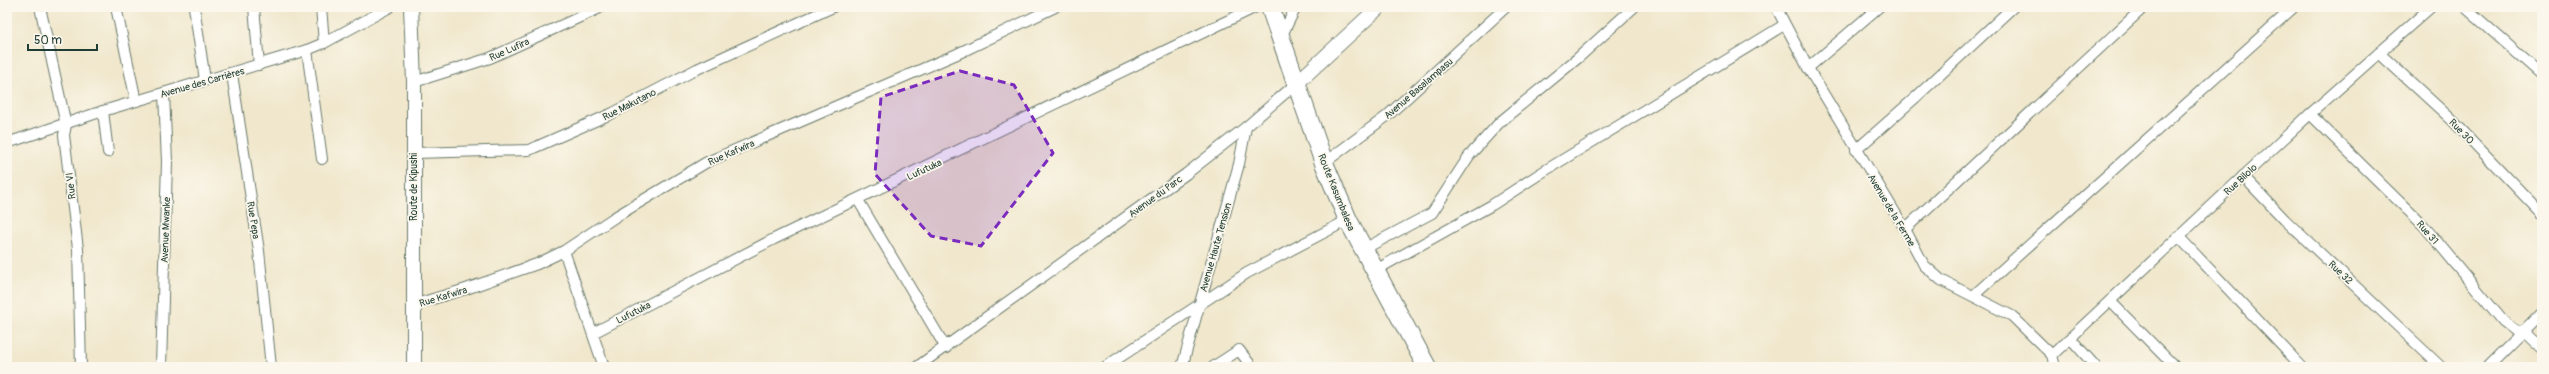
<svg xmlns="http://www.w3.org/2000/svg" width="2549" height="374" font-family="Pangolin,sans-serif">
	<rect width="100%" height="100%" fill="#fbf7ec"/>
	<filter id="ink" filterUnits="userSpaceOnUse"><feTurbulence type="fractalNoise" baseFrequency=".025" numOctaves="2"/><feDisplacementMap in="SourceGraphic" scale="8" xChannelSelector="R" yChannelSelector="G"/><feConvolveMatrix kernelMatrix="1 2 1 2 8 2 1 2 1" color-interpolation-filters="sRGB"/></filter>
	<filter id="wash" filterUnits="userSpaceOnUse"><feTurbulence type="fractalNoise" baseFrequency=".012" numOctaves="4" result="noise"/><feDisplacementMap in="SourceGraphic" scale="16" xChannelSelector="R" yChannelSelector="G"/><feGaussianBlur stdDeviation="0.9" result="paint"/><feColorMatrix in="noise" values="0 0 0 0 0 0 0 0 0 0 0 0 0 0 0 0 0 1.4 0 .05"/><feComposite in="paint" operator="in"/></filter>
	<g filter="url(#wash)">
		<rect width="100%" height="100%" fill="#f0e7cc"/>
	</g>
	<g filter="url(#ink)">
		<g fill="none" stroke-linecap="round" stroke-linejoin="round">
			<defs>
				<g id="street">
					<polyline points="40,7 66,125 64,135 78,249 81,367"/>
					<polyline points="116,7 136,101"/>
					<polyline points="194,7 205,80"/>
					<polyline points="254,7 259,65"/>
					<polyline points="321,7 324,43"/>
					<polyline points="1776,7 1808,68 1905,229 1924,265 1941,280 2012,316 2052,355 2055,367"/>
					<polyline points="2465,7 2542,75"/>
					<polyline points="1281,37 1296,7"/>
					<polyline points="307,50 322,159"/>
					<polyline points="2379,53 2451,119 2542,214"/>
					<polyline points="1808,68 1879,7"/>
					<polyline points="232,74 259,251 271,367"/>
					<polyline points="414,82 490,58 602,7"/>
					<polyline points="103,111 108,152"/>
					<polyline points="2310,114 2424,226 2503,321 2517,332 2524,331 2542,348"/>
					<polyline points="7,143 103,111 307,50 324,43 390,7"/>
					<polyline points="1856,150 1915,98 2013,7"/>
					<polyline points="414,153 529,150 613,113 697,69 833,7"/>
					<polyline points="1324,163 1387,116 1506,7"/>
					<polyline points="2243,176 2285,220 2441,367"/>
					<polyline points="858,200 946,348"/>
					<polyline points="1905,229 2144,7"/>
					<polyline points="2178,236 2302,367"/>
					<polyline points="1362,250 1432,213 1469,156 1500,122 1578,58 1634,7"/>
					<polyline points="564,251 604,367"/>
					<polyline points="1374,271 1492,205 1541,173 1784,25"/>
					<polyline points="1973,296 2294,7"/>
					<polyline points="2110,301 2175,367"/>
					<polyline points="413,305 466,289 537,264 564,251 615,217 707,162 957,54 1055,7"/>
					<polyline points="593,333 774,239 1256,7"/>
					<polyline points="2071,339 2096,367"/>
					<polyline points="2052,355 2310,114 2431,7"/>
					<polyline points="161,367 167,162 164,93"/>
					<polyline points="917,367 1186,174 1246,127 1298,82"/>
					<polyline points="1105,367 1247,273 1348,220"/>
					<polyline points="1182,367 1239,164 1246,127"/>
					<polyline points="1213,367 1239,350 1252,367"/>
					<polyline points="2488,367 2542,313"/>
				</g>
				<g id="secondary">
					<polyline points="411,7 414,82 414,367"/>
					<polyline points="1298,82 1379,7"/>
				</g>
				<polyline id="highway" points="1270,7 1324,163 1348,220 1427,367"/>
			</defs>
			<use href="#street" stroke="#687869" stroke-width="12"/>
			<use href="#secondary" stroke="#687869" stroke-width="16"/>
			<use href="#highway" stroke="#687869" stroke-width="20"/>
			<use href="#street" stroke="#fff" stroke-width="10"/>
			<use href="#secondary" stroke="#fff" stroke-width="14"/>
			<use href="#highway" stroke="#fff" stroke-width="18"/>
		</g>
	</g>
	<path fill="#7b2cbf" fill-opacity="0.2" stroke="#7b2cbf" stroke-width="3" stroke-dasharray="8 5" stroke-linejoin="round" d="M960,71L1014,85L1053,153L981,246L931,236L875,174L881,97Z"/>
	<g text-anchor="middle" stroke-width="3.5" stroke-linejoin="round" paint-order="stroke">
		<g font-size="10" fill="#1f3d34" stroke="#fbf7ec">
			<text transform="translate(509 49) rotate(-24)" y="4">Rue Lufira</text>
			<text transform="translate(202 82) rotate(-16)" y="4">Avenue des Carrières</text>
			<text transform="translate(1418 88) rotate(-41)" y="4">Avenue Basalampasu</text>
			<text transform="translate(629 104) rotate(-27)" y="4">Rue Makutano</text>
			<text transform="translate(2462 131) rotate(46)" y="4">Rue 30</text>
			<text transform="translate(731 152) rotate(-24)" y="4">Rue Kafwira</text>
			<text transform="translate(924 169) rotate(-25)" y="4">Lufutuka</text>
			<text transform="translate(2240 179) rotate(-43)" y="4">Rue Bilolo</text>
			<text transform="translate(70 186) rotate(-97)" y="4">Rue VI</text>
			<text transform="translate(413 187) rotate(-90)" y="4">Route de Kipushi</text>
			<text transform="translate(1337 192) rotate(68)" y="4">Route Kasumbalesa</text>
			<text transform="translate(1155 196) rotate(-36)" y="4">Avenue du Parc</text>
			<text transform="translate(1892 210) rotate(59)" y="4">Avenue de la Ferme</text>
			<text transform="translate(254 220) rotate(81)" y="4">Rue Pepa</text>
			<text transform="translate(165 230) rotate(-88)" y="4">Avenue Mwanke</text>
			<text transform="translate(2428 232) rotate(49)" y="4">Rue 31</text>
			<text transform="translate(1215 247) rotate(-74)" y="4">Avenue Haute Tension</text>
			<text transform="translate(2341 272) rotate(43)" y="4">Rue 32</text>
			<text transform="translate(443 296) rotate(-17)" y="4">Rue Kafwira</text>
			<text transform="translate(633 312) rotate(-27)" y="4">Lufutuka</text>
		</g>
	</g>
	<rect width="2549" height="374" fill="none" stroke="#fbf7ec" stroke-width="24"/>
	<path d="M28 44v6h69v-6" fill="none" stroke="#1f3d34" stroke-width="2"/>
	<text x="34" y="44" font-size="12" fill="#1f3d34" stroke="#fbf7ec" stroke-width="3" paint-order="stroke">50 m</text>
</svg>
